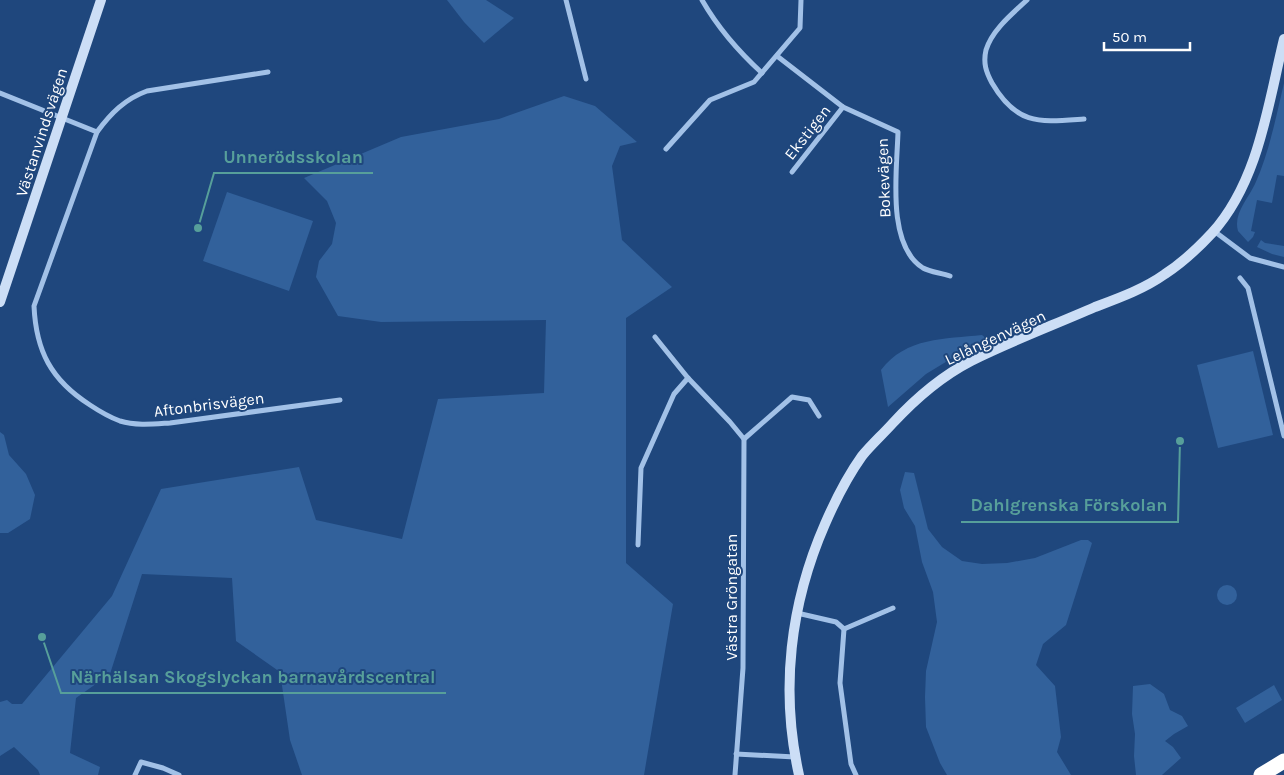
<svg xmlns="http://www.w3.org/2000/svg" width="1284" height="775" font-family="Karla,sans-serif">
	<rect width="100%" height="100%" fill="#1f477d"/>
	<g fill="#32619b">
		<polygon points="447,0 486,0 514,18 484,43 464,22"/>
		<path d="M1284,83V176L1277,175L1272,203L1257,200L1251,231L1255,232L1253,237L1248,242L1238,231C1233,214 1248,199 1255,184C1269,153 1276,117 1284,83Z"/>
		<polygon points="564,96 595,106 637,142 620,146 612,166 622,240 672,287 626,318 626,563 673,604 644,775 302,775 290,740 280,672 236,641 232,578 142,574 110,674 76,698 70,753 100,767 98,775 40,775 38,770 14,747 0,756 0,702 7,700 12,704 22,704 112,596 161,489 299,467 316,520 402,539 438,399 544,393 546,320 381,322 338,316 316,277 319,261 332,244 336,223 327,201 304,178 401,137 499,119"/>
		<polygon points="227,192 313,221 289,291 203,261"/>
		<polygon points="1261,240 1265,243 1284,246 1284,257 1272,254 1257,247"/>
		<path d="M982,335L988,340L954,357L926,374L888,407L881,370C906,337 945,339 982,335Z"/>
		<polygon points="1253,351 1273,435 1218,448 1197,365"/>
		<polygon points="0,432 4,435 9,455 26,474 35,495 30,519 8,533 0,533"/>
		<polygon points="905,472 914,473 928,529 942,547 962,561 982,564 1007,563 1035,558 1081,540 1088,540 1092,543 1066,625 1043,644 1036,665 1055,686 1061,737 1057,752 1071,775 947,775 940,763 926,727 925,697 926,671 937,622 933,592 922,562 915,526 904,508 900,490"/>
		<circle cx="1227" cy="595" r="10"/>
		<polygon points="1150,684 1164,694 1170,710 1182,716 1188,726 1174,734 1165,741 1173,747 1181,758 1162,775 1136,775 1134,756 1135,734 1132,714 1133,686"/>
		<polygon points="1274,685 1282,700 1245,723 1236,708"/>
	</g>
	<g fill="none" stroke-linecap="round" stroke-linejoin="round">
		<g stroke="#a2c1e7" stroke-width="5">
			<polyline points="566,0 586,79"/>
			<path d="M702,0C718,28 738,51 762,73"/>
			<path d="M1027,0C1012,14 992,30 986,50C983,63 986,72 992,83C1017,126 1040,122 1084,119"/>
			<path d="M777,56L843,107L898,132C897,170 886,245 923,268C930,272 942,273 950,276"/>
			<path d="M268,72L147,91C125,99 111,113 97,132L34,306C36,351 51,380 90,405C99,411 109,417 120,421C136,426 154,424 170,423L340,400"/>
			<polyline points="0,93 97,132"/>
			<polyline points="666,149 710,100 754,82 800,28 801,0"/>
			<polyline points="792,172 843,107"/>
			<polyline points="1214,231 1250,258 1284,267"/>
			<polyline points="1240,278 1248,288 1284,436"/>
			<polyline points="655,337 688,378 730,422 744,439 743,668 735,775"/>
			<polyline points="744,439 792,397 809,400 819,416"/>
			<polyline points="638,545 641,468 674,394 688,378"/>
			<polyline points="797,613 836,622 844,629 893,608"/>
			<polyline points="844,629 840,683 851,764 856,775"/>
			<polyline points="736,754 795,757"/>
			<polyline points="135,775 141,762 163,768 179,775"/>
		</g>
		<g stroke="#ccdef6" stroke-width="10">
			<polyline points="0,302 101,0"/>
			<path d="M799,775C780,690 790,604 825,524C835,501 847,477 862,456C871,445 882,435 892,424C915,399 940,377 971,361C1011,341 1054,325 1095,307C1119,298 1144,289 1165,274C1182,263 1199,247 1212,233C1259,181 1268,104 1284,39"/>
		</g>
		<polyline stroke="#fff" stroke-width="15" points="1261,775 1284,761"/>
	</g>
	<g text-anchor="middle" stroke-width="4" stroke-linejoin="round" paint-order="stroke">
		<g font-size="16" fill="#fff" stroke="#1f477d">
			<text transform="translate(41 132) rotate(-72)" y="6">Västanvindsvägen</text>
			<text transform="translate(807 132) rotate(-52)" y="6">Ekstigen</text>
			<text transform="translate(883 178) rotate(-92)" y="6">Bokevägen</text>
			<text transform="translate(995 337) rotate(-25)" y="6">Lelångenvägen</text>
			<text transform="translate(209 404) rotate(-7)" y="6">Aftonbrisvägen</text>
			<text transform="translate(731 597) rotate(-90)" y="6">Västra Gröngatan</text>
		</g>
	</g>
	<path fill="none" stroke="#579f9a" stroke-width="2" d="M198 228L214 173H373M1180 441L1178 522H961M42 637L61 693H446"/>
	<g fill="#579f9a" stroke="#1f477d" stroke-width="2">
		<circle cx="198" cy="228" r="5"/>
		<circle cx="1180" cy="441" r="5"/>
		<circle cx="42" cy="637" r="5"/>
	</g>
	<g font-size="18" text-anchor="middle" font-weight="bold" fill="#579f9a" stroke="#1f477d" stroke-width="4" stroke-linejoin="round" paint-order="stroke">
		<text x="293" y="163">Unnerödsskolan</text>
		<text x="1069" y="511">Dahlgrenska Förskolan</text>
		<text x="253" y="683">Närhälsan Skogslyckan barnavårdscentral</text>
	</g>
	<path d="M1104 42v8h86v-8" fill="none" stroke="#ffffff" stroke-width="2.5"/>
	<text x="1112" y="42" font-size="15" fill="#ffffff" stroke="#1f477d" stroke-width="4" paint-order="stroke">50 m</text>
</svg>
